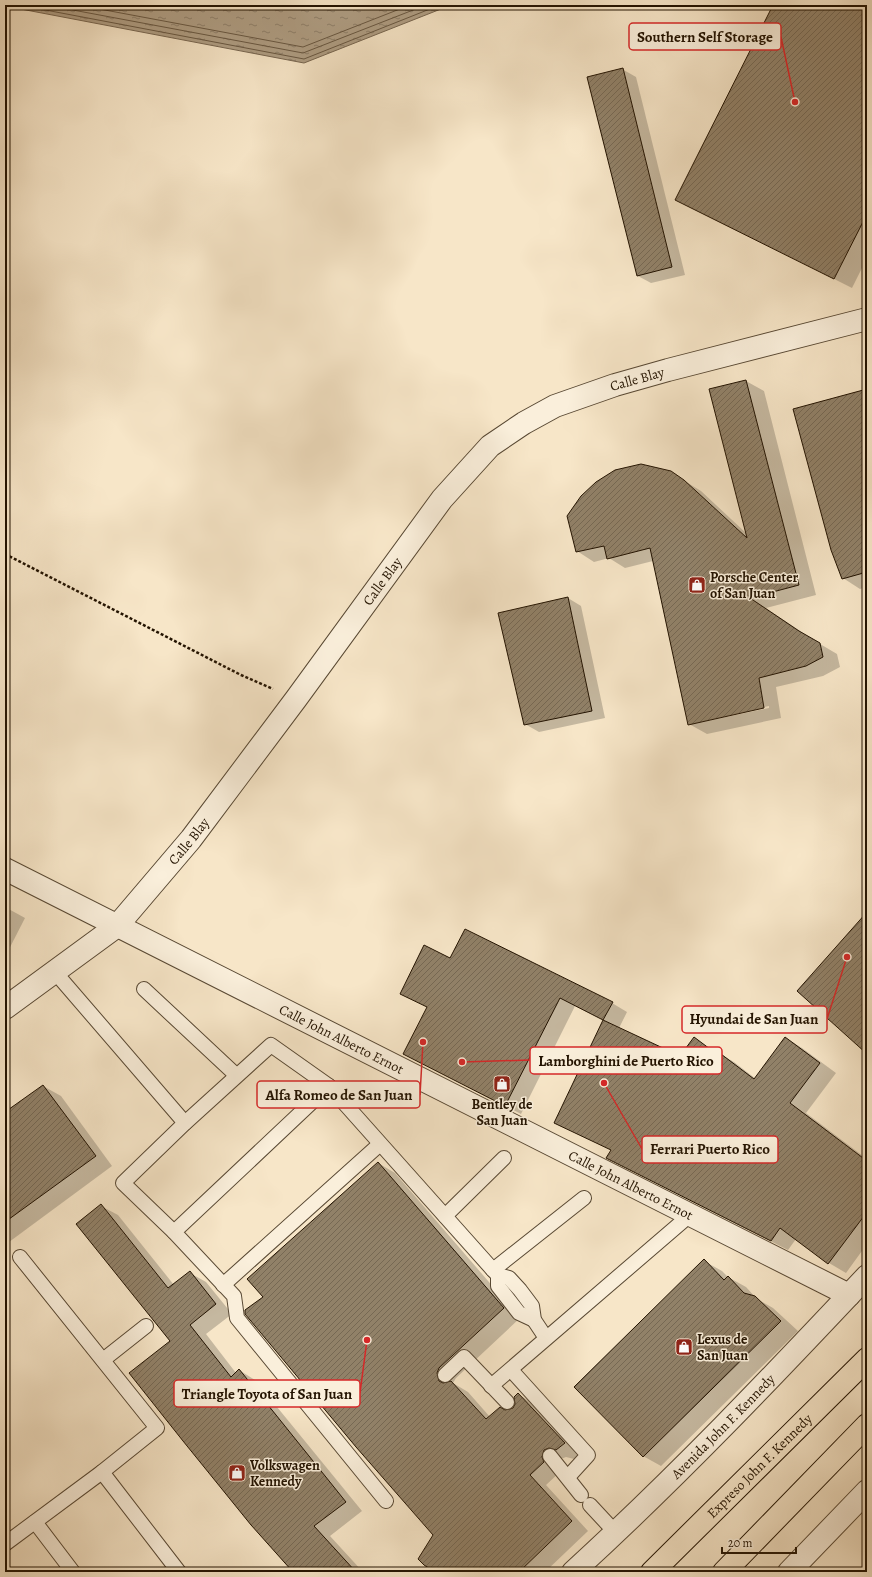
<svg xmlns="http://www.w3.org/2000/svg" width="872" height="1577" font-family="Alegreya,serif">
	<defs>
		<pattern id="water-ripples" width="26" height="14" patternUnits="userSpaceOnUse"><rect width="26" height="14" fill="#af9e84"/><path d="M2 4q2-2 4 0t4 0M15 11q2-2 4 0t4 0" fill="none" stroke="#8e806a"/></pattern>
		<pattern id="building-hatch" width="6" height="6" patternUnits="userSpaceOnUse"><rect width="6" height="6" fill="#918168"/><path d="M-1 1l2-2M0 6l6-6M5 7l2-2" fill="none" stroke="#766853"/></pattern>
	</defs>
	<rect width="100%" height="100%" fill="#f7e6c8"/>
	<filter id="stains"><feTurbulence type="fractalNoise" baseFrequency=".005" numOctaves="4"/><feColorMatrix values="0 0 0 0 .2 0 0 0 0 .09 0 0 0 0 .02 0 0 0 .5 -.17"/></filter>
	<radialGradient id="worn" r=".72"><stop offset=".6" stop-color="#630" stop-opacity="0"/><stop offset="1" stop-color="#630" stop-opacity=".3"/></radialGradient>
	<polygon fill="url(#water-ripples)" stroke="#776650" points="5,5 451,5 304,63 5,6"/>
	<g fill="#0003" fill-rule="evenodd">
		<polygon points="774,5 867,5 867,258 852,288 676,199"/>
		<polygon points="622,69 636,77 685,275 651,283 638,276"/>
		<path d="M746,381L764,391L816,595L766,608L815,641L837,654L840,667L823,676L776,687L781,718L707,734L689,724L653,561L625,568L609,558L594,562L577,551L670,472L701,491L746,533ZM769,706V708L702,722V720Z"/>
		<polygon points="867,390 867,587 860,589 843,578"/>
		<polygon points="568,598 581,606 605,718 539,732 525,724"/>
		<polygon points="5,907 25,918 5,957"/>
		<polygon points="451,959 612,1003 627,1012 619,1028 681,1057 694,1039 734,1062 756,1079 786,1038 802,1048 836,1073 806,1113 867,1159 867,1244 846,1273 829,1263 796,1239 788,1250 624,1167 607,1158 612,1151 555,1122 604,1020 575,1006 521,1114 405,1054 428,1008 401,994"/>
		<polygon points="43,1086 61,1096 112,1166 5,1245 5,1114"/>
		<polygon points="378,1163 395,1173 520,1318 456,1378 453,1383 468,1392 490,1417 513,1409 516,1404 518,1394 534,1404 581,1453 574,1459 566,1457 561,1459 560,1472 546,1485 588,1531 545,1572 427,1572 424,1562 434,1535 264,1297"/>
		<polygon points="101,1206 118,1215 174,1285 190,1273 206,1282 232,1314 206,1334 236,1373 239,1370 255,1380 362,1511 330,1536 363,1572 294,1572"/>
		<polygon points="704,1261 722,1271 728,1277 746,1287 757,1299 773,1308 798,1331 661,1466 643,1456"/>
	</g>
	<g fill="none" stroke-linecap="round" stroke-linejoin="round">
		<g stroke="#695842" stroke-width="1">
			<polyline points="19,5 304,59 440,5"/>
			<polyline points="46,5 303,53 426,5"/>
			<polyline points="78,5 303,47 410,5"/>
		</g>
	</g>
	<g fill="url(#building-hatch)" stroke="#231301">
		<polygon points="773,5 867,5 867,214 834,279 675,200"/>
		<polygon points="623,68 672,267 637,276 587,77"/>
		<polygon points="746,380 799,585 750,598 799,631 820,643 823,657 806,666 759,678 764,708 688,725 650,548 607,559 604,546 576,552 567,516 581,496 596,482 615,470 641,464 671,471 684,480 747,538 709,389"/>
		<polygon points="867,389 867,572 842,579 831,550 793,409"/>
		<polygon points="568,597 592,711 524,725 498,613"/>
		<polygon points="867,912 867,1054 797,991"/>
		<polygon points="465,929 613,1002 603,1020 560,998 505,1106 403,1054 427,1007 400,994 424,945 450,958"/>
		<polygon points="603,1020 680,1056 694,1037 710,1049 717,1051 754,1079 785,1037 820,1063 790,1103 867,1161 867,1212 828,1264 780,1228 771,1241 606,1158 611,1150 554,1123"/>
		<polygon points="43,1085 96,1156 5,1222 5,1112"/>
		<polygon points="378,1162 504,1308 439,1368 437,1373 439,1381 443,1383 451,1381 486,1419 500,1407 505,1410 513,1408 515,1404 514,1397 518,1393 565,1443 556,1450 549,1448 544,1450 542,1457 544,1462 530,1475 572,1521 519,1572 435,1572 424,1565 418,1559 433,1535 356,1447 245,1314 245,1310 263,1297 247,1279"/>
		<polygon points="101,1204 168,1288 190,1271 216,1304 190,1325 231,1377 239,1369 346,1502 314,1526 356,1572 293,1572 251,1525 183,1441 129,1373 170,1341 76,1224"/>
		<polygon points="704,1259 724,1280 728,1276 744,1293 755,1296 781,1321 643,1457 574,1387"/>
	</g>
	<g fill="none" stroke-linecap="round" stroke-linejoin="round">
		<defs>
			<g id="service">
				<polyline points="54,971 185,1123"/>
				<polyline points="144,989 236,1075"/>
				<polyline points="445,1216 504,1158"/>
				<polyline points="174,1232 123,1183 185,1123 271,1045 329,1086"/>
				<polyline points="20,1257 157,1428 102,1472"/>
				<polyline points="493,1270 584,1198"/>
				<polyline points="498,1275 498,1286 519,1313 534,1320"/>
				<polyline points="223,1285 380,1144"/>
				<polyline points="103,1360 146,1326"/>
				<polyline points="511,1370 588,1455 568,1477"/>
				<polyline points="445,1375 464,1357 507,1402"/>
				<polyline points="491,1386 690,1215"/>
				<polyline points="550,1456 581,1495"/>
				<polyline points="386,1501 237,1318 234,1296 174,1232 329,1086 493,1270 498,1275 509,1278 520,1290 532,1306 534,1320 546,1338"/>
				<polyline points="590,1505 616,1533"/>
				<polyline points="35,1522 73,1572"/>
				<polyline points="5,1544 102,1472 179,1572"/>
			</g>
			<g id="minor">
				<path id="s1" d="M5,869L849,1295"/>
				<path id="s2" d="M5,1008L117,926L191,839L296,699L442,499L490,446L524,423L555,406L615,385L668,370L867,319"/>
				<path id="s3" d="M573,1572C676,1478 772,1377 867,1276"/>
				<polyline points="789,1572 867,1491"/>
			</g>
			<g id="motorway">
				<path id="s4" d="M652,1572L867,1359"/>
				<polyline points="724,1572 867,1425"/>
			</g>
		</defs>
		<use href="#service" stroke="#584833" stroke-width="16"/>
		<use href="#minor" stroke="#584833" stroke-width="24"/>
		<use href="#motorway" stroke="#231301" stroke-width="24"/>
		<polyline stroke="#231301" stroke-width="2.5" stroke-dasharray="3 2" stroke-linecap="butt" points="5,554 241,675 273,689"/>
		<use href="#service" stroke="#faefdb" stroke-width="14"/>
		<use href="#minor" stroke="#faefdb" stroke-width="22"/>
		<use href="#motorway" stroke="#f7e6c8" stroke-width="22"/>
	</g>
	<defs>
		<symbol id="shop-square" viewBox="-11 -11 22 22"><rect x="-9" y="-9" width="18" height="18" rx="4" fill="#8f2418" stroke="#faefdb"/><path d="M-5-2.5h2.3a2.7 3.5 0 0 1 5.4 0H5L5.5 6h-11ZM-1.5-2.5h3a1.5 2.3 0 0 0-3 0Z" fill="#fff"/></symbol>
	</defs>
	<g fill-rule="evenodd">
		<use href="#shop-square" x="687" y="575" width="20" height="20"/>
		<use href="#shop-square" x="492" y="1074" width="20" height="20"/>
		<use href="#shop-square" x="674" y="1337" width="20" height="20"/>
		<use href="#shop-square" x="227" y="1463" width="20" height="20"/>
	</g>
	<g text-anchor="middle" stroke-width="3" stroke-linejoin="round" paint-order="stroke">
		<g font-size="14" fill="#231301" stroke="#faefdb">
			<text dy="5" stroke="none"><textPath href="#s2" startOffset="910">Calle Blay</textPath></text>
			<text dy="5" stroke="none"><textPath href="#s2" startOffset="574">Calle Blay</textPath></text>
			<text dy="5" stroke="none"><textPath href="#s2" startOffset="250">Calle Blay</textPath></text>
			<text dy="5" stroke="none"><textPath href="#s1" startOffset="377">Calle John Alberto Ernot</textPath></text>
			<text dy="5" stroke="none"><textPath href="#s1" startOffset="701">Calle John Alberto Ernot</textPath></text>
			<text dy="5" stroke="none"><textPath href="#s3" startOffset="209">Avenida John F. Kennedy</textPath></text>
			<text dy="5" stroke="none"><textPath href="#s4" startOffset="151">Expreso John F. Kennedy</textPath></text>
		</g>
		<g font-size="14" font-weight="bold" fill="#231301" stroke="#faefdb" text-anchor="start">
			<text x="710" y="582">Porsche Center<tspan x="710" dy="16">of San Juan</tspan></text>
			<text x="502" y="1109" text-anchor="middle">Bentley de<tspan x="502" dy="16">San Juan</tspan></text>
			<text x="697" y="1344">Lexus de<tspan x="697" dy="16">San Juan</tspan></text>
			<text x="250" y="1470">Volkswagen<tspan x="250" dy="16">Kennedy</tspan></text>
		</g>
	</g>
	<path fill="none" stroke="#d62828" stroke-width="1.5" d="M795 102L781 37M847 957L827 1019M462 1062L530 1060M423 1042L420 1095M604 1083L642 1149M367 1340L360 1393"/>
	<g fill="#d62828" stroke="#faefdb" stroke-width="1.5">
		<circle cx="795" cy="102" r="4"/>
		<circle cx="847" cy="957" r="4"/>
		<circle cx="462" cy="1062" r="4"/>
		<circle cx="423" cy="1042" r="4"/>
		<circle cx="604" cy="1083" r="4"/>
		<circle cx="367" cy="1340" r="4"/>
	</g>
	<g fill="#faefdb" stroke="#d62828" stroke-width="1.5">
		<rect x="629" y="23" width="152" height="27" rx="4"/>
		<rect x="682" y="1006" width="145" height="27" rx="4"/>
		<rect x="530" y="1047" width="192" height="27" rx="4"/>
		<rect x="257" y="1081" width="163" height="27" rx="4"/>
		<rect x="642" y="1136" width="136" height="27" rx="4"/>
		<rect x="174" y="1380" width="186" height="27" rx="4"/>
	</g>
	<g font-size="15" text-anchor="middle" font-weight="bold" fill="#231301">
		<text x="705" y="42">Southern Self Storage</text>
		<text x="754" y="1024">Hyundai de San Juan</text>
		<text x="626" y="1066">Lamborghini de Puerto Rico</text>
		<text x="339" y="1100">Alfa Romeo de San Juan</text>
		<text x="710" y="1154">Ferrari Puerto Rico</text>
		<text x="267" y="1399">Triangle Toyota of San Juan</text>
	</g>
	<rect width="872" height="1577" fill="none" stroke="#f7e6c8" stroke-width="20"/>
	<rect x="6" y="6" width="860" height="1565" fill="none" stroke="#231301" stroke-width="2"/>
	<rect x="10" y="10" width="852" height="1557" fill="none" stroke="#231301"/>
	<path d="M722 1547v6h74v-6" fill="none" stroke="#231301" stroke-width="2"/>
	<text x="728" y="1547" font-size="12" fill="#231301" stroke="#faefdb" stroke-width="3" paint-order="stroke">20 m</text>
	<rect width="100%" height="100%" filter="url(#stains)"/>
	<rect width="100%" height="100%" fill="url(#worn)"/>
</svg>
